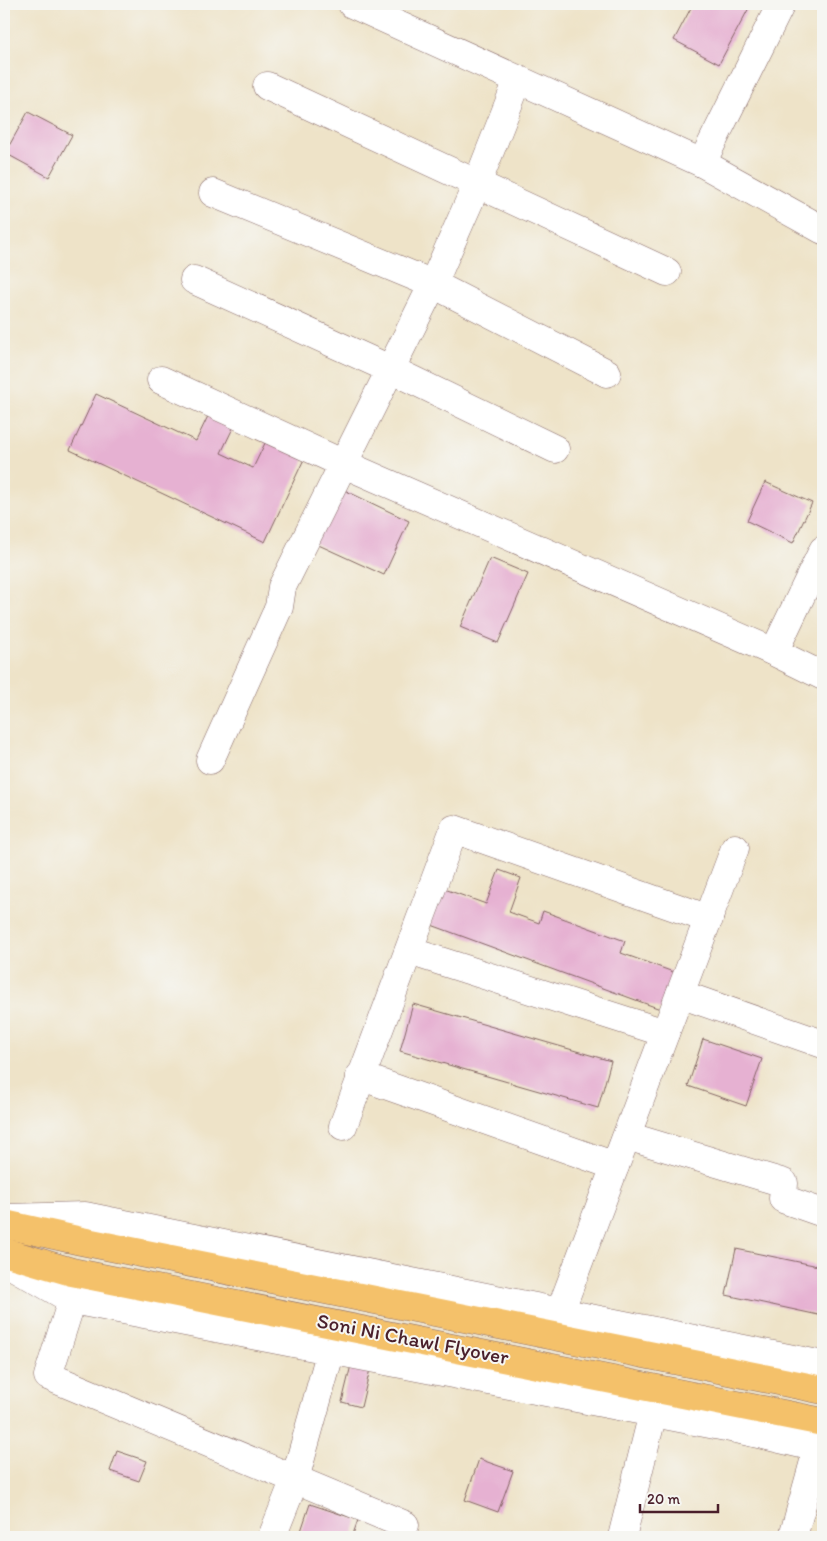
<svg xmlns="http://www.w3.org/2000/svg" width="827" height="1541" font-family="Itim,sans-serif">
	<rect width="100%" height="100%" fill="#f6f6f2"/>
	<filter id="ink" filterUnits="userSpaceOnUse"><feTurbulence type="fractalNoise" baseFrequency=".02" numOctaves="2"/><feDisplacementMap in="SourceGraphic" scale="10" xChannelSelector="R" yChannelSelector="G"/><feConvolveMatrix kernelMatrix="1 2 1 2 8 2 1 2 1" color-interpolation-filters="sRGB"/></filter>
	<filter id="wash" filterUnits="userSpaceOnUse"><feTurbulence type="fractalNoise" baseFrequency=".0096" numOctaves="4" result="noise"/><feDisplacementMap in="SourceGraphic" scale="20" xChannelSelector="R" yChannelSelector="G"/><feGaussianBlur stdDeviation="1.12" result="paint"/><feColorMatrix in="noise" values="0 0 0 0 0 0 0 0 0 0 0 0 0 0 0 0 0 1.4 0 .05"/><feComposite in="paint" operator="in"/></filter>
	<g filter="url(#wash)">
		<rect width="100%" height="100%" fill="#eee3c8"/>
		<g id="blocks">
			<g fill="#e6b1d2">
				<polygon points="693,4 751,4 719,64 674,40"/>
				<polygon points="28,112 72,135 49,177 5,153"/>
				<polygon points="96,394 196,441 208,416 233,428 221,453 253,468 267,439 305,457 265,542 70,450"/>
				<polygon points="765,482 812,503 793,543 747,521"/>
				<polygon points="338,487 409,521 384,575 312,542"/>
				<polygon points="490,558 528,574 498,643 460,627"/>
				<polygon points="499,870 521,878 509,912 539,923 543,911 625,941 621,953 676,973 663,1010 426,923 439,887 486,904"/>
				<polygon points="413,1004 611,1061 598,1108 400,1051"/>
				<polygon points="703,1039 762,1059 746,1106 688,1086"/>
				<polygon points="736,1249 823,1267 823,1316 726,1295"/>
				<polygon points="352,1361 371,1365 361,1407 342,1402"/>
				<polygon points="117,1451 147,1461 139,1481 110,1471"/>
				<polygon points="479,1459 513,1471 498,1512 465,1500"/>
				<polygon points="310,1504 358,1520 352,1537 299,1537"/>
			</g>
		</g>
	</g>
	<g filter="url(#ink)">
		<use href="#blocks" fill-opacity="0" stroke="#836462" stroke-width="1"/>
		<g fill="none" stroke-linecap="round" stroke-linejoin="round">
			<defs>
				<g id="minor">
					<polyline points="352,4 702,163 823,230"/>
					<polyline points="267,86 667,272"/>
					<polyline points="702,163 781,4"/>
					<polyline points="213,193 433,284 607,373"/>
					<polyline points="194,280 392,370 555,449"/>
					<polyline points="161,380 344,464 774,652 823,676"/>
					<polyline points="774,652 823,550"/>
					<polyline points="210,760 279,607 282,587 433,284 477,184 518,80"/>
					<polyline points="409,951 665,1033"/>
					<polyline points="680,994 823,1044"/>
					<polyline points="360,1076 615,1166"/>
					<polyline points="343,1126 454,829 709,919"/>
					<polyline points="627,1136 784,1183 783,1199 823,1213"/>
					<polyline points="4,1218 85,1216 823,1365"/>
					<polyline points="4,1261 72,1300 741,1430 823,1449"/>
					<polyline points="72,1300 48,1376 405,1525"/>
					<polyline points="560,1312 735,848"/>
					<polyline points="272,1537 295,1479 331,1350"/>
					<polyline points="622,1537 653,1413"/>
					<polyline points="793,1537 818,1447"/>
				</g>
				<g id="major">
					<polyline points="4,1224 81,1241 823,1390"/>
					<polyline points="4,1252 72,1272 823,1422"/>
				</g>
			</defs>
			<use href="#minor" stroke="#836462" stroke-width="29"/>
			<use href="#major" stroke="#836462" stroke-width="29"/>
			<use href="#minor" stroke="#fff" stroke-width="28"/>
			<use href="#major" stroke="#f4c16b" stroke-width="28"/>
		</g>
	</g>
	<g text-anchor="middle" stroke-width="4" stroke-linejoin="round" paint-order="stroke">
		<g font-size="21" fill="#4a1f2b" stroke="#f6f6f2">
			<text transform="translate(413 1339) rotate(11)" y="7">Soni Ni Chawl Flyover</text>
		</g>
	</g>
	<rect width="827" height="1541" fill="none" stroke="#f6f6f2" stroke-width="20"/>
	<path d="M640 1504v8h78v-8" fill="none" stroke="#4a1f2b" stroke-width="2.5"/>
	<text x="647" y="1504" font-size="15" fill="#4a1f2b" stroke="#f6f6f2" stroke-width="4" paint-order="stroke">20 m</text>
</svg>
